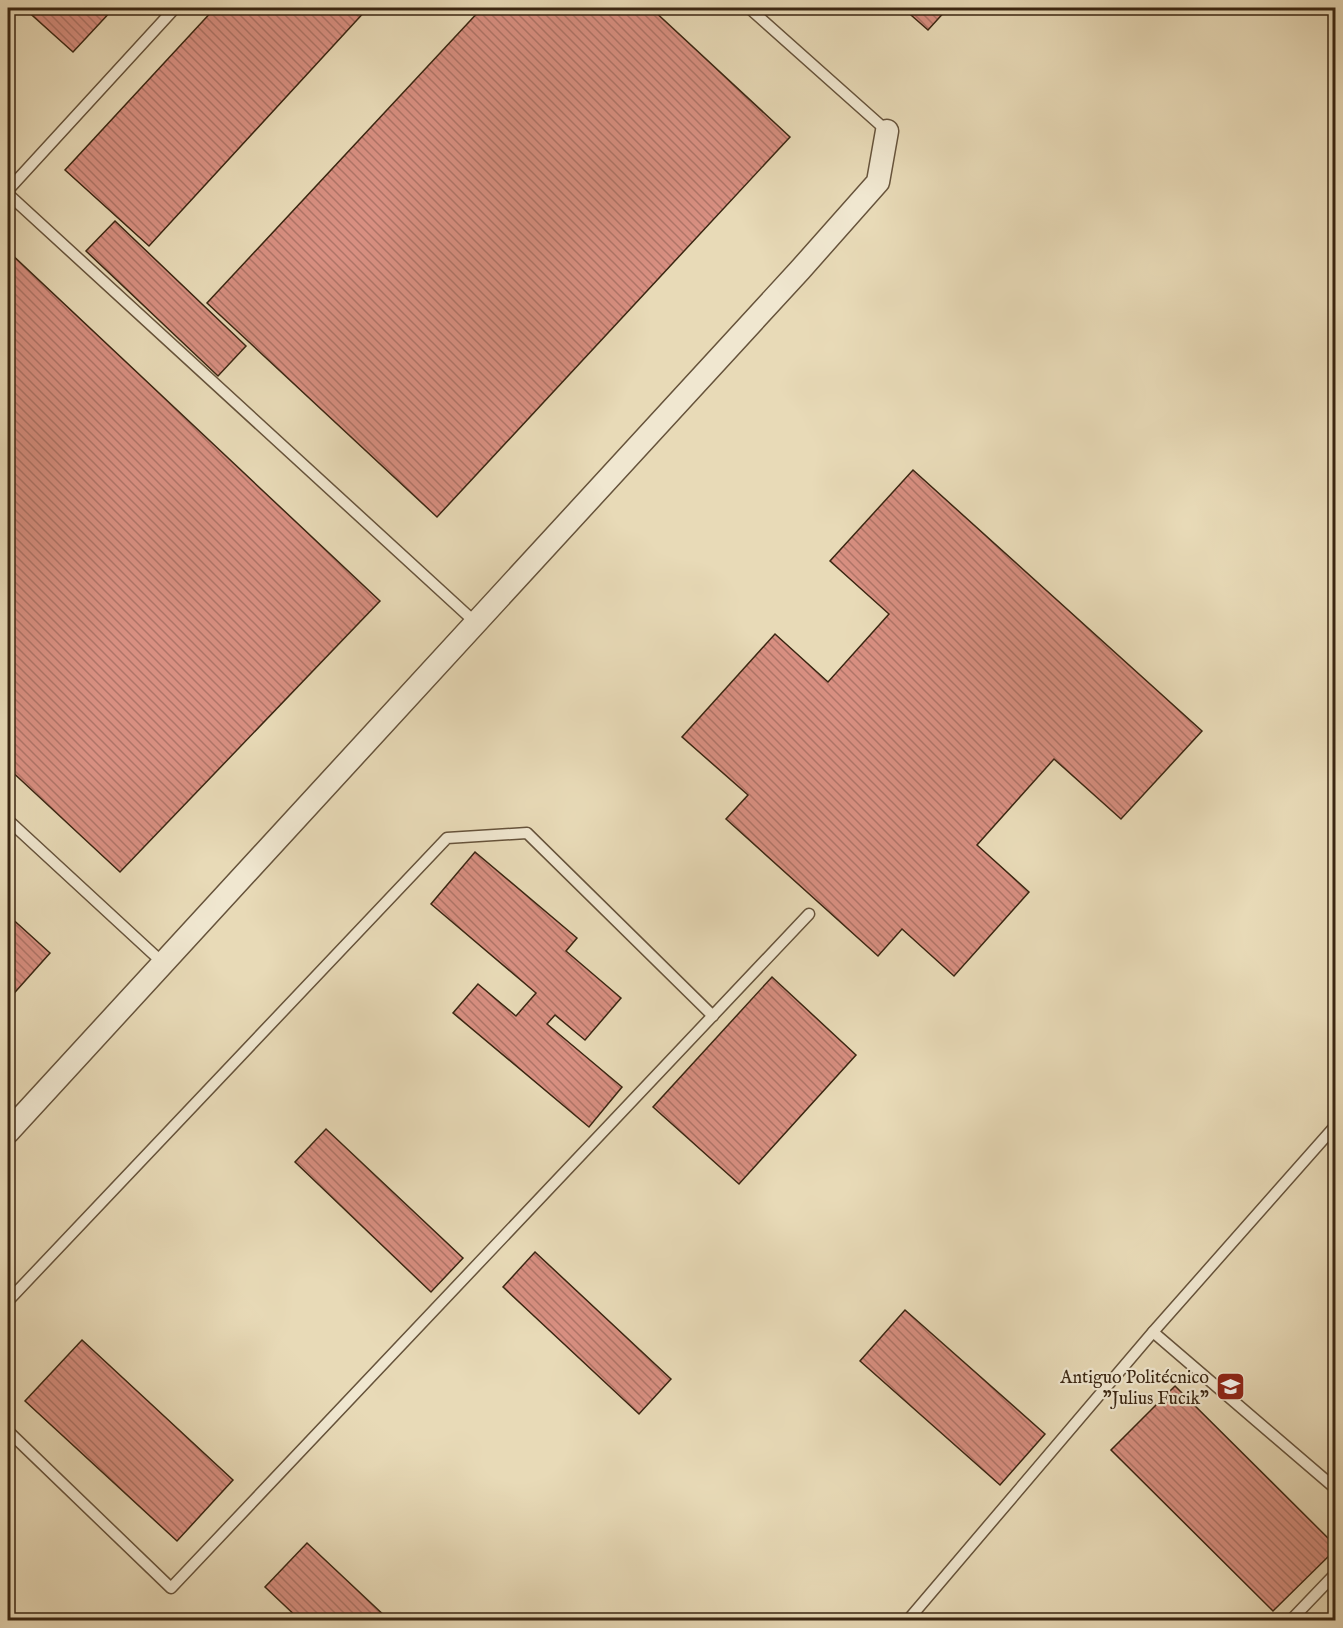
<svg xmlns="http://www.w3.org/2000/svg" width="1343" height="1628" font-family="'IM FELL English',serif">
	<defs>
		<pattern id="building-back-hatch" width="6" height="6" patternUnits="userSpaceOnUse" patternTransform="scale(1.5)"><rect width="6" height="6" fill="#d88f81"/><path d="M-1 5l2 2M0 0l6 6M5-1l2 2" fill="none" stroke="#b07568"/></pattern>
	</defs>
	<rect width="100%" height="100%" fill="#e8dab7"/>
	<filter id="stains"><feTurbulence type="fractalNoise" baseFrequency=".00333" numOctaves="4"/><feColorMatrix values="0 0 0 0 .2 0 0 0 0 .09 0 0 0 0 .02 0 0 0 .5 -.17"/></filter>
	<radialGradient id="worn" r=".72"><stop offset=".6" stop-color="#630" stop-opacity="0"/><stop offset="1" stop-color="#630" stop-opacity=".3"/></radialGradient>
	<g fill="url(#building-back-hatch)" stroke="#3a2612" stroke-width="1.5">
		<polygon points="24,8 114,8 73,52"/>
		<polygon points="215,8 368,8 149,246 65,170"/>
		<polygon points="482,8 651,8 790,137 437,517 207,303"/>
		<polygon points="903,8 948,8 928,30"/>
		<polygon points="115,221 246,346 218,376 86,251"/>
		<polygon points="8,251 380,601 120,872 8,768"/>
		<polygon points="913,470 1202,731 1121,819 1054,759 977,845 1029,892 954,976 902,929 878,956 726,819 748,795 682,737 775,634 828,682 889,614 830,561"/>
		<polygon points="475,852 577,938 566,951 621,998 585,1040 555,1015 547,1024 622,1087 589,1127 453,1013 478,984 516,1016 536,993 431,904"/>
		<polygon points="8,915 50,953 8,1000"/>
		<polygon points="772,977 856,1055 739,1184 653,1107"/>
		<polygon points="326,1129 463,1258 431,1292 295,1162"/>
		<polygon points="535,1252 671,1379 639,1414 503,1287"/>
		<polygon points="905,1310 1045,1434 1000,1485 860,1361"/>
		<polygon points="82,1340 233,1480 177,1541 25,1401"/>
		<polygon points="1175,1386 1336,1546 1336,1549 1273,1611 1111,1450"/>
		<polygon points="307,1543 389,1620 300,1620 265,1587"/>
	</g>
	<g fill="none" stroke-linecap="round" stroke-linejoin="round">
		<defs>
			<g id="service">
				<polyline points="749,8 887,131"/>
				<polyline points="8,190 175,8"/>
				<polyline points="8,194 476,623"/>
				<polyline points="8,820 163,963"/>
				<polyline points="8,1301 447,838 527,833 713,1016"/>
				<polyline points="1153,1332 1336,1489"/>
				<polyline points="8,1431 171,1588 809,914"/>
				<polyline points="908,1620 1153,1332 1336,1125"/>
				<polyline points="1291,1620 1336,1573"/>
			</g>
			<polyline id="minor" points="8,1132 800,270 878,182 887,131"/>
		</defs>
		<use href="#service" stroke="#66533b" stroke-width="13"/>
		<use href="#minor" stroke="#66533b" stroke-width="25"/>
		<use href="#service" stroke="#f0e7d0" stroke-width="10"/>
		<use href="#minor" stroke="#f0e7d0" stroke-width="22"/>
	</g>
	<defs>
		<symbol id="school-square" viewBox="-11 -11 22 22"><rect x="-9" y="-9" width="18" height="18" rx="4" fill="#8f2418" stroke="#f0e7d0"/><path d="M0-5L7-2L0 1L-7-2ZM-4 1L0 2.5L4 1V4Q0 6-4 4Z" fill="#fff"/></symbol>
	</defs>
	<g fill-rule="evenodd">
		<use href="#school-square" x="1214" y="1370" width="33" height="33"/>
	</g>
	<g text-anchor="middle" stroke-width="4.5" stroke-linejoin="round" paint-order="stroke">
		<g font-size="18" fill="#3a2612" stroke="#f0e7d0" text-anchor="end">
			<text x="1209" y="1383">Antiguo Politécnico<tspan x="1209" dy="21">"Julius Fucik"</tspan></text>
		</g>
	</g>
	<rect width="1343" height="1628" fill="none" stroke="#e8dab7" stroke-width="30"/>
	<rect x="9" y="9" width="1325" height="1610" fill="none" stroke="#3a2612" stroke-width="3"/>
	<rect x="15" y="15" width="1313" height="1598" fill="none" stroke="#3a2612" stroke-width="1.5"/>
	<rect width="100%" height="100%" filter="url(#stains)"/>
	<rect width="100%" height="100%" fill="url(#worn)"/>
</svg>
